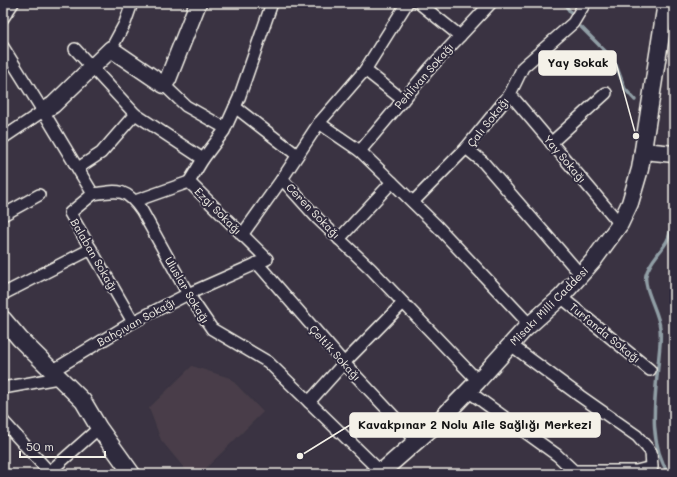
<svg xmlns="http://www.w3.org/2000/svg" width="677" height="477" font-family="Mali,sans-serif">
	<rect width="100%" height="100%" fill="#3a3342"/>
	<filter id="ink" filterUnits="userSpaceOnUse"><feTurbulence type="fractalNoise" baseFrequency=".025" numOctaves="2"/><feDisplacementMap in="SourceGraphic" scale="8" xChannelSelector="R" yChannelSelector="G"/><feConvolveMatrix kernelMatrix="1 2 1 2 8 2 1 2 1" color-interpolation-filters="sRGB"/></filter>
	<g filter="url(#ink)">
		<polygon fill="#483e48" points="192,366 230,378 263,412 200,474 189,474 161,440 149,408"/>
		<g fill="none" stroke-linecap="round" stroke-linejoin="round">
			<g stroke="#909ea5" stroke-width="3.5">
				<polyline points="564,3 571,13"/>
				<polyline points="581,27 607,53 616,65 625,89 635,100"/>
				<path d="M669,474C646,440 656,394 659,355C660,346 661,336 660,328C659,313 643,288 646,275C649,262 660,253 667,241C675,227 672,187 672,169"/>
			</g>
			<defs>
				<g id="street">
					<polyline points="407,3 365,70 319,123 282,179 318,219 371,269 478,381"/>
					<polyline points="419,3 460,36"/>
					<polyline points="3,18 13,3"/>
					<path d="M3,47L43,111L93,194C119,190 126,188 142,211L188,294L212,329L268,362L381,472"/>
					<polyline points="75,49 135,114 203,159 224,131 239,98 272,3"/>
					<polyline points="111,49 125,23 132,3"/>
					<polyline points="365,70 403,100"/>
					<polyline points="164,85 186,106 225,128"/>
					<polyline points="510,94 620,224"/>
					<polyline points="235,107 297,155"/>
					<polyline points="319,123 360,151 392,182 339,239"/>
					<polyline points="3,138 43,111"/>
					<polyline points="551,143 606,93"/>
					<polyline points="466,148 483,162 581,275"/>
					<polyline points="360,151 431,67 491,3"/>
					<polyline points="78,168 101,153 135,114"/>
					<polyline points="392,182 437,226 530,325"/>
					<polyline points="93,194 70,213 133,322"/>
					<polyline points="135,201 189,182"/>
					<polyline points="413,202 466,148 510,94 523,67 573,23 585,3"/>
					<polyline points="3,215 39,195"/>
					<polyline points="242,235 282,179"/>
					<polyline points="257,263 344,363 416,440"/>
					<polyline points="3,294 91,249"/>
					<polyline points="561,297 650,370"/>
					<polyline points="52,371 133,322 188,294 267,259 189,182 203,159"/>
					<polyline points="3,388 58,378"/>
					<polyline points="468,391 557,455 574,471 636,471 652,467 651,452 637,436 580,396 511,345"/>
					<polyline points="309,402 344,363 403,303"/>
					<polyline points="3,421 51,474"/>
					<polyline points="47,474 99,428"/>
				</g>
				<g id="secondary">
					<polyline points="43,111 53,105 111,49 164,85 168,79 198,3"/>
					<polyline points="643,151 674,154"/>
					<polyline points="3,319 20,339 83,401 99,428 132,474"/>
					<polyline points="379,474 435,425 478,381 524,330 561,297 593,261 620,224 630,203 640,169 666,3"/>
				</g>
			</defs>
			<use href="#street" stroke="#f4f1e8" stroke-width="14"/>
			<use href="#secondary" stroke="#f4f1e8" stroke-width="19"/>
			<use href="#street" stroke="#2f2a3d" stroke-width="11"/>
			<use href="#secondary" stroke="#2f2a3d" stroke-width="16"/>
		</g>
	</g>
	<g text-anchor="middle" stroke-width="4" stroke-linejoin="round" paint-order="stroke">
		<g font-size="11" fill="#f4f1e8" stroke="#2f2a3d">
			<text transform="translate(424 76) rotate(-49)" y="4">Pehlivan Sokağı</text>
			<text transform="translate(488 122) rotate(-52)" y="4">Çalı Sokağı</text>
			<text transform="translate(565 159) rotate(50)" y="4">Yay Sokağı</text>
			<text transform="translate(218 211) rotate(45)" y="4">Ezgi Sokağı</text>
			<text transform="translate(313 211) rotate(46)" y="4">Ceren Sokağı</text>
			<text transform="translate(94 255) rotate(60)" y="4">Balaban Sokağı</text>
			<text transform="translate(187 290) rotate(59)" y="4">Uluslar Sokağı</text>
			<text transform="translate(549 306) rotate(-45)" y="4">Misakı Milli Caddesi</text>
			<text transform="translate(136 322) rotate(-29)" y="4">Bahçıvan Sokağı</text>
			<text transform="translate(605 333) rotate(39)" y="4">Turfanda Sokağı</text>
			<text transform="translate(335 353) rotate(48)" y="4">Çeltik Sokağı</text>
		</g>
	</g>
	<path fill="none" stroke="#f4f1e8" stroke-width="1.5" d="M636 136L616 63M300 456L350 425"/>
	<g fill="#f4f1e8" stroke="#2f2a3d" stroke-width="1.5">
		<circle cx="636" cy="136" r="4"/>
		<circle cx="300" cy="456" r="4"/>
	</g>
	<g fill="#f4f1e8" stroke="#f4f1e8" stroke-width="1.5">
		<rect x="539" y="51" width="77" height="24" rx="4"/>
		<rect x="350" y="413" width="250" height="24" rx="4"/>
	</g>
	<g font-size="12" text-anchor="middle" font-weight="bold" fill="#111">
		<text x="578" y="67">Yay Sokak</text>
		<text x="475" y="429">Kavakpınar 2 Nolu Aile Sağlığı Merkezi</text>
	</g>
	<rect width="677" height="477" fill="none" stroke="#2f2a3d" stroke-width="16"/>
	<rect x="8" y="8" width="661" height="461" fill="none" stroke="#f4f1e8" stroke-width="1.5" filter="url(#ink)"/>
	<path d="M20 451v6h85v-6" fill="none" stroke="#f4f1e8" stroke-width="2"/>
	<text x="26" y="451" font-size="12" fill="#f4f1e8" stroke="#2f2a3d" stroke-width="3" paint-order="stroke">50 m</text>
</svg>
